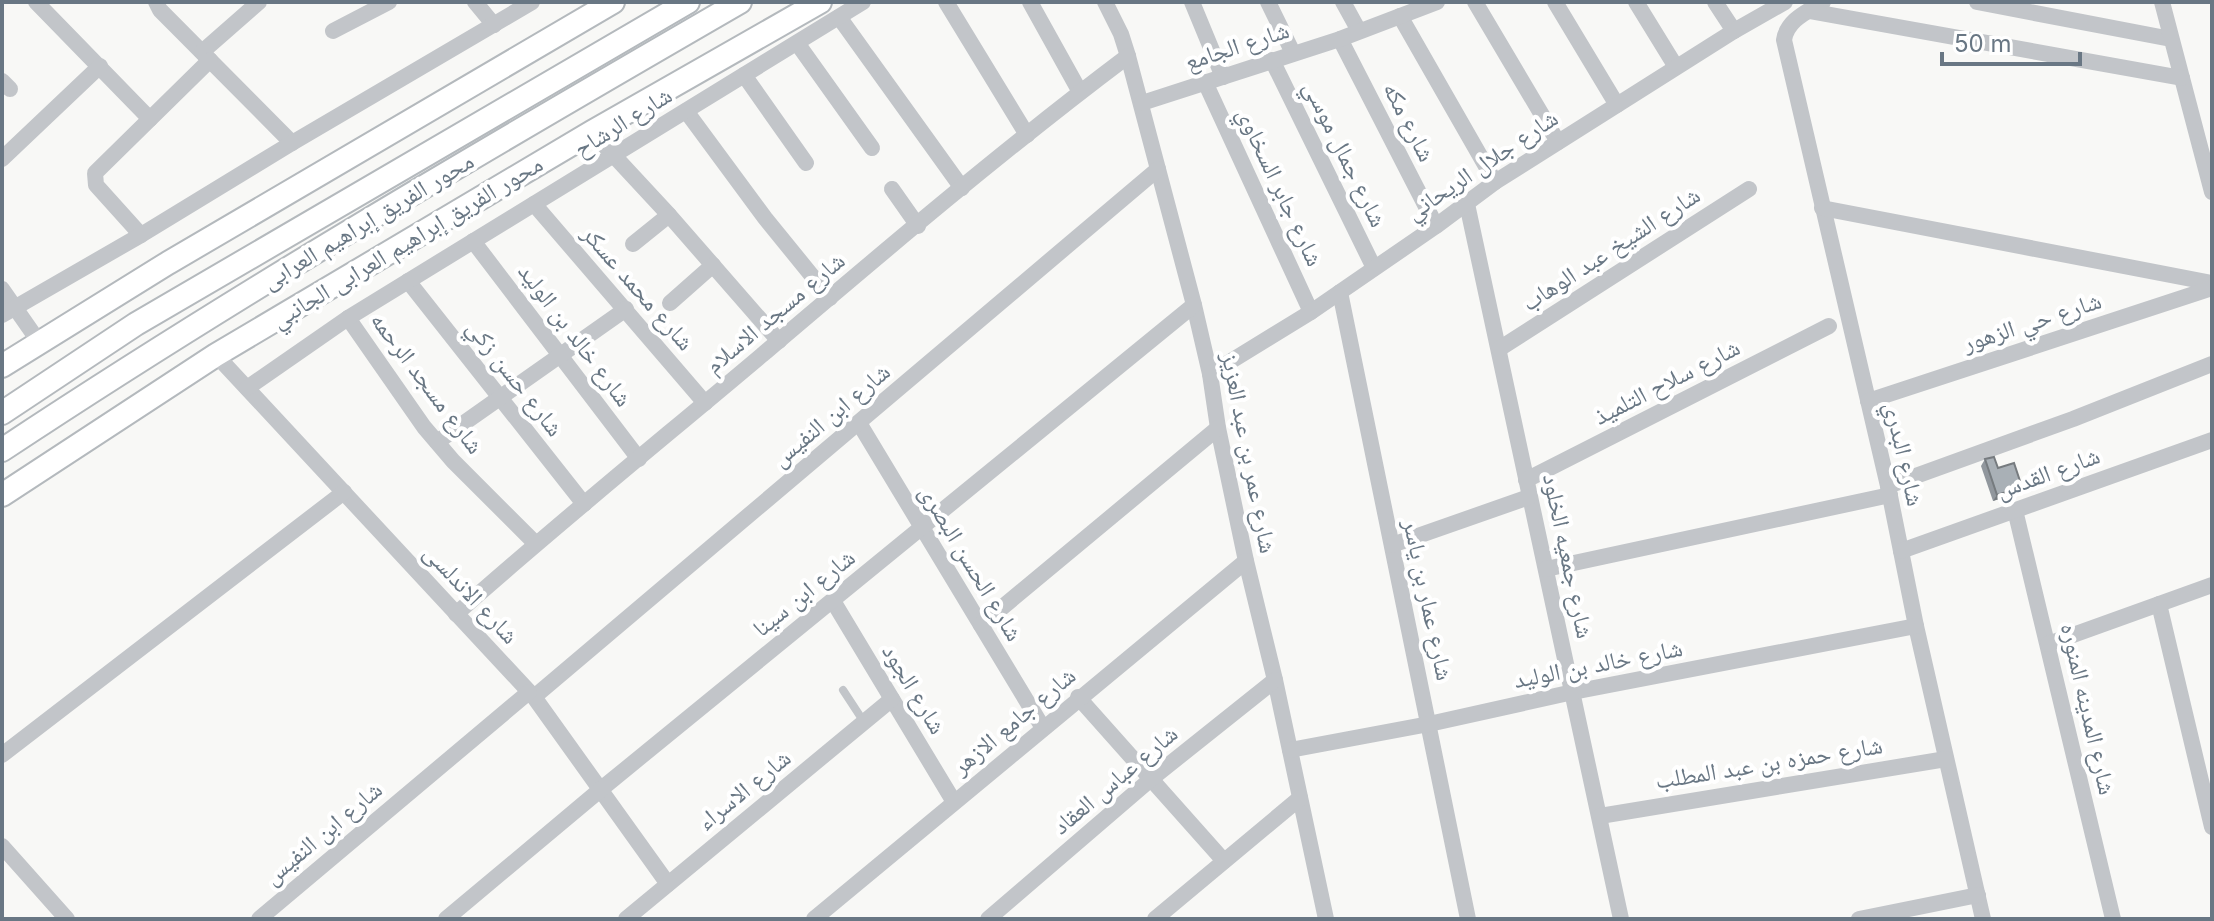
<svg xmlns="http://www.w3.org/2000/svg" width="2214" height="921" font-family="Inter,'Noto Naskh Arabic',sans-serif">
	<rect width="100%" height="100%" fill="#f8f8f6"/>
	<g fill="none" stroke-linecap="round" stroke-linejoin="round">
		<defs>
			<g id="secondary">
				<polyline points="2,366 168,263 613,2"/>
				<polyline points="2,413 136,324 688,2"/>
				<path d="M2,450C242,291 491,146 740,2"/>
				<polyline points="2,495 216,355 592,132 820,2"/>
			</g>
		</defs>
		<use href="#secondary" stroke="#b4b9bd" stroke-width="26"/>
		<polyline stroke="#c2c5c9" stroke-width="8" points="843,690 864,722"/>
		<g stroke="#c2c5c9" stroke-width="16">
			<polyline points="36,2 150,119"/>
			<polyline points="156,2 160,10 292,143"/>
			<polyline points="475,2 494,25"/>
			<polyline points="946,2 1027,135"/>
			<polyline points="1030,2 1080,92"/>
			<polyline points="1105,2 1121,34 1128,56 1194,305 1210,374 1218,428 1246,561 1275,680 1326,919"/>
			<polyline points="1192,2 1223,77"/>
			<polyline points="1268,2 1293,53"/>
			<polyline points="1343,2 1359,31"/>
			<polyline points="1475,2 1558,142"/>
			<polyline points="1555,2 1617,105"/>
			<polyline points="1636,2 1676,67"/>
			<polyline points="1715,2 1734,31"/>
			<path d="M1823,2C1807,12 1787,20 1784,40L1888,486L1916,626L1983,919"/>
			<polyline points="1977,2 2171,39"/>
			<polyline points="2162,2 2212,192"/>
			<polyline points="1809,11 2182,78"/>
			<polyline points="1400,16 1495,182"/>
			<polyline points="839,17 962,188"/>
			<polyline points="333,31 389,2"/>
			<polyline points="1340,39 1436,226"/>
			<polyline points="797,43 872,148"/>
			<polyline points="202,52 259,2"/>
			<polyline points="1272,60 1374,268"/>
			<polyline points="744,75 806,163"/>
			<polyline points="2,81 10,89"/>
			<polyline points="1205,82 1311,312"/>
			<polyline points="1142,103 1340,39 1437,2"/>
			<polyline points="686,111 765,218 830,298"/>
			<polyline points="592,132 669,215 779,341"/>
			<polyline points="2,159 100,66"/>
			<polyline points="892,189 918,226"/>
			<polyline points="534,204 705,403"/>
			<polyline points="1467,204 1621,919"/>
			<polyline points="1822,208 2212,283"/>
			<polyline points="141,235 96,185 95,173 210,60"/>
			<polyline points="473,241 639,459"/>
			<polyline points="633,244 669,215"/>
			<polyline points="408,281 584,504"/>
			<polyline points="2,289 39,342"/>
			<polyline points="1340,292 1468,919"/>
			<polyline points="670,303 713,265"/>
			<polyline points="2,315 141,235 292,143 532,2"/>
			<polyline points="348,318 424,427 453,461 536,544"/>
			<polyline points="1499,349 1749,189"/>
			<polyline points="216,355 534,697 668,884"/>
			<polyline points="1210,374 1311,312 1436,226 1495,182 1734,31 1785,2"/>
			<polyline points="247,388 348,318 863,2"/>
			<polyline points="1868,401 2212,288"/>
			<polyline points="859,423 1043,728"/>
			<polyline points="437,442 626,309"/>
			<polyline points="1526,480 1829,326"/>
			<polyline points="1888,486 2073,419 2212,364"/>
			<polyline points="2015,510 2113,919"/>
			<polyline points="1392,545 1529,497"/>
			<polyline points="1901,551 2212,440"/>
			<polyline points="1546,569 1890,495"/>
			<polyline points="833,601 954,802"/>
			<polyline points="2159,604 2212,827"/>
			<path d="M456,614C556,525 660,441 762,355C882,253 1003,150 1128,56"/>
			<polyline points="981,625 1218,428"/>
			<polyline points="2048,644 2212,585"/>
			<polyline points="534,697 1158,169"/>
			<polyline points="1078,697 1224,861"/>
			<polyline points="1290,750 1429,724 1573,692 1916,626"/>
			<polyline points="2,755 344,492"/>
			<polyline points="1600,816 1946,759"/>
			<polyline points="2,846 67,919"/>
			<polyline points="259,919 529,692"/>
			<polyline points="446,919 600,790 1194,305"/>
			<polyline points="626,919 892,699"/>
			<polyline points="814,919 1246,561"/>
			<polyline points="988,919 1151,779 1275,680"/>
			<polyline points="1155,919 1300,798"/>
			<polyline points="1859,919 1978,895"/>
		</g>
		<use href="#secondary" stroke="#fff" stroke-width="22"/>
	</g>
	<polygon fill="#91979d" points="1985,459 1998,468 2017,493 1993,501 1981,466"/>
	<polygon fill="#767b7f" points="2022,487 2017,493 1993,501 1997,495"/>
	<polygon fill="#a9b0b6" stroke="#767b7f" stroke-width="2" points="1994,457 1998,468 2014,463 2022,487 1997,495 1985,459"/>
	<g text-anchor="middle" stroke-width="8" stroke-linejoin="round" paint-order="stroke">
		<g font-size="24" fill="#697784" stroke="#fff">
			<text transform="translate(1237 46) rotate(-18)" y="8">شارع الجامع</text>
			<text transform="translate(623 122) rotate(-32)" y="8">شارع الرشاح</text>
			<text transform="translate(1409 122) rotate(63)" y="8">شارع مكه</text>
			<text transform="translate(1345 154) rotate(64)" y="8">شارع جمال موسي</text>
			<text transform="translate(1482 165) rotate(-34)" y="8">شارع جلال الريحاني</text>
			<text transform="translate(1280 187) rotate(65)" y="8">شارع جابر السخاوي</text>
			<text transform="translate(368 221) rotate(-31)" y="8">محور الفريق إبراهيم العرابى</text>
			<text transform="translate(407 242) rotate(-31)" y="8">محور الفريق إبراهيم العرابى الجانبي</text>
			<text transform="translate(1611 249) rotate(-33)" y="8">شارع الشيخ عبد الوهاب</text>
			<text transform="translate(638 288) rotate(49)" y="8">شارع محمد عسكر</text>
			<text transform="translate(775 313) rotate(-40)" y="8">شارع مسجد الاسلام</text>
			<text transform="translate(2032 322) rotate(-18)" y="8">شارع حي الزهور</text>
			<text transform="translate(575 335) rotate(53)" y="8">شارع خالد بن الوليد</text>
			<text transform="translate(515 378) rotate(52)" y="8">شارع حسن زكي</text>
			<text transform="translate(1667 382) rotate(-27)" y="8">شارع سلاح التلميذ</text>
			<text transform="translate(427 383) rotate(53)" y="8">شارع مسجد الرحمه</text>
			<text transform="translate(831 415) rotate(-40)" y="8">شارع ابن النفيس</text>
			<text transform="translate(1249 453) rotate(79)" y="8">شارع عمر بن عبد العزيز</text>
			<text transform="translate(1904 454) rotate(77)" y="8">شارع البدري</text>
			<text transform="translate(2048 473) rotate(-20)" y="8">شارع القدس</text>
			<text transform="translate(1568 556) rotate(78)" y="8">شارع جمعيه الخلود</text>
			<text transform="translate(971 563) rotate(59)" y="8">شارع الحسن البصرى</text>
			<text transform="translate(804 593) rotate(-39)" y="8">شارع ابن سينا</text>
			<text transform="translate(471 594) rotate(47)" y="8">شارع الاندلسى</text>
			<text transform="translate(1428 600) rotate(78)" y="8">شارع عمار بن ياسر</text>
			<text transform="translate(1598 664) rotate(-11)" y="8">شارع خالد بن الوليد</text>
			<text transform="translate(914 689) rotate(59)" y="8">شارع الجود</text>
			<text transform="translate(2088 709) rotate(77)" y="8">شارع المدينه المنوره</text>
			<text transform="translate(1014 721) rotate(-40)" y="8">شارع جامع الازهر</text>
			<text transform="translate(1769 763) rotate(-9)" y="8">شارع حمزه بن عبد المطلب</text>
			<text transform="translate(1115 780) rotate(-40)" y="8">شارع عباس العقاد</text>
			<text transform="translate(744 790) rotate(-39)" y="8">شارع الاسراء</text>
			<text transform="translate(323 833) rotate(-40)" y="8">شارع ابن النفيس</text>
		</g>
	</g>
	<rect width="2214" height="921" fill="none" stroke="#697784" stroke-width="8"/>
	<path d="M1942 52v12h138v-12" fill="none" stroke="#697784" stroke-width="4"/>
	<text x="1954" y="52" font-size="24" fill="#697784" stroke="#ffffff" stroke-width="6" paint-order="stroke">50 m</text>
</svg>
